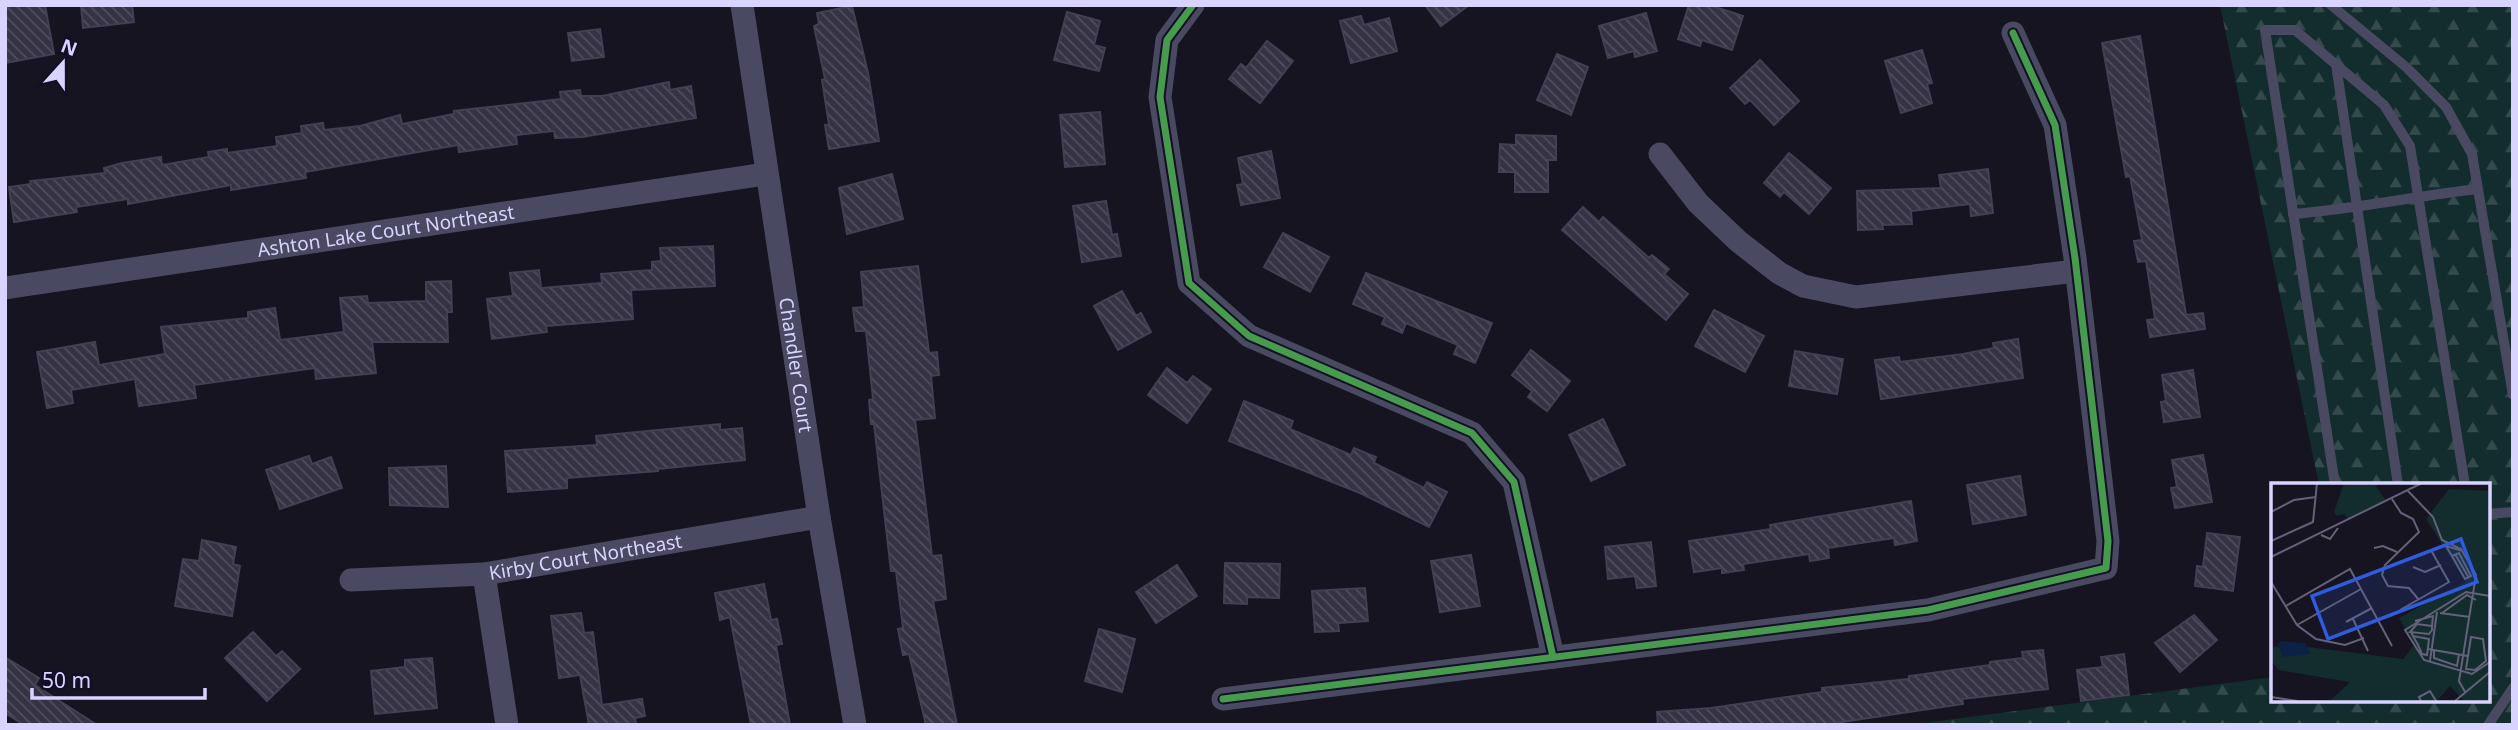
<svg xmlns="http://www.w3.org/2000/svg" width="2518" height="730" font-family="'Noto Sans',sans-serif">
	<defs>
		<pattern id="forest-firs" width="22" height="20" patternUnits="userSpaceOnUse" patternTransform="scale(1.75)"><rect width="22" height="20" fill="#132c2d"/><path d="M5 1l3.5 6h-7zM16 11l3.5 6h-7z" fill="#354a4c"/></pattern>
		<pattern id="building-back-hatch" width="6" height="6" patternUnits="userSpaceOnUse" patternTransform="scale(1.75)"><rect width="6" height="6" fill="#343243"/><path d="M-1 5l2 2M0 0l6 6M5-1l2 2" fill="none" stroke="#514f5f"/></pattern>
	</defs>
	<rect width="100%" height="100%" fill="#161421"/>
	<polygon fill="url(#forest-firs)" points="2220,5 2513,5 2513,725 1909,725 2273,677 2273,700 2488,700 2488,485 2319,485"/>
	<g fill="url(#building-back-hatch)" stroke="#433f54" stroke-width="2">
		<polygon points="5,5 45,5 54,54 5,63"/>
		<polygon points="81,5 132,5 134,22 83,28"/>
		<polygon points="1425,5 1469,5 1441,26"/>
		<polygon points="1689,5 1709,5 1743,16 1732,50 1702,40 1700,46 1678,39"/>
		<polygon points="852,6 868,73 879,141 829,149 825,125 829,125 822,80 825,79 814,26 819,24 817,13"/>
		<polygon points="1067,12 1100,21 1094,45 1105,48 1099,71 1054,60"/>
		<polygon points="1646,13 1657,51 1635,57 1634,51 1608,58 1599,26"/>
		<polygon points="1361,16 1364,25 1389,18 1397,51 1351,63 1340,21"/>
		<polygon points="600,29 604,57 572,61 568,33"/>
		<polygon points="2140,36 2186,315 2203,313 2205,329 2150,337 2147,320 2155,319 2146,261 2138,262 2134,241 2142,240 2130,176 2126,177 2102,43"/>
		<polygon points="1267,41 1293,61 1260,103 1229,79 1241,64 1246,68"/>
		<polygon points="1922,50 1932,83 1927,84 1932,103 1901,113 1885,61"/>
		<polygon points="1557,54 1588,67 1571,115 1537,100"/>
		<polygon points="1760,60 1799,101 1774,125 1750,100 1745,104 1730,88"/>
		<polygon points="669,82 670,90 691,86 696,118 582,137 555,138 554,131 516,135 517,144 459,152 458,145 305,172 306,178 231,190 231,185 128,204 128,199 76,207 77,212 14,222 9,187 31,184 30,181 105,173 104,168 122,163 161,157 162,165 209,157 208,152 227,149 227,153 277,146 276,137 302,133 301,126 323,123 324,130 360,126 400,115 402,124 454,114 454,111 561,99 560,92 580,90 581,96 602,96"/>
		<polygon points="1100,112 1105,164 1065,167 1060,115"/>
		<polygon points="1516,135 1556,136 1556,160 1548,160 1548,192 1515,192 1515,172 1499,172 1500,144 1516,145"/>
		<polygon points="1271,151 1280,198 1241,205 1237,185 1243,184 1238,158"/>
		<polygon points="1789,153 1831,188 1809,214 1784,192 1780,197 1764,183"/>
		<polygon points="1988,169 1993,213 1971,216 1970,204 1911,211 1912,224 1882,225 1883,229 1858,230 1857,191 1941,188 1939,175"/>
		<polygon points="892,174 903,219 847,234 839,188"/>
		<polygon points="1106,201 1112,235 1117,234 1121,256 1082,262 1073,206"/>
		<polygon points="1583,207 1599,222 1603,217 1649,258 1652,255 1669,269 1664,274 1688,294 1666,320 1562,230"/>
		<polygon points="1283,233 1329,257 1310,292 1264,267"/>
		<polygon points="713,246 715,286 631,290 633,319 546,326 547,332 492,339 487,299 513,296 510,273 539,270 541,288 602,283 601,274 652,270 652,262 661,261 660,248"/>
		<polygon points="918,266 929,353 937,352 939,375 931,376 935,418 915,420 932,556 941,555 946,599 933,601 957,725 926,725 909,654 903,655 898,629 903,628 896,571 891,571 874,424 871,424 869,400 873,399 866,331 856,331 853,308 864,307 861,272"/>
		<polygon points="1366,273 1492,323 1475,363 1454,354 1458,345 1406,323 1402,333 1382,324 1385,317 1353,304"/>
		<polygon points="451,281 452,312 447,312 448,342 372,342 376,373 316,379 315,368 194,385 196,398 139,406 135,379 71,390 73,403 47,408 37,352 95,342 99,365 165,354 161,327 248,318 248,312 275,308 280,340 344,332 340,298 367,296 368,303 426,301 426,282"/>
		<polygon points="1122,291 1136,316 1141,313 1151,332 1118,350 1094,306"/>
		<polygon points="1714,310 1764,336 1745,372 1695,346"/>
		<polygon points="2018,339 2023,378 1881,399 1875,360 1899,357 1900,362 1963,354 1994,348 1993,343"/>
		<polygon points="1531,350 1570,381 1547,411 1528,397 1532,391 1512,375"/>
		<polygon points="1795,351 1843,359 1837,394 1789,386"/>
		<polygon points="1167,368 1187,383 1193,376 1211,389 1187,423 1148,395"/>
		<polygon points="2193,370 2200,417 2164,422 2161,402 2166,401 2162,375"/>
		<polygon points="1244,401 1293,421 1290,429 1351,455 1354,448 1376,457 1374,463 1424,488 1427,482 1447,492 1429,527 1360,493 1229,441"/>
		<polygon points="1603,419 1625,465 1591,481 1569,435"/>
		<polygon points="720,424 720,430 742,428 745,460 658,469 658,471 567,478 567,488 508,492 505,451 597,445 596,436"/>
		<polygon points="2203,455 2212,502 2175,508 2171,488 2177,487 2172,460"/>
		<polygon points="309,456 312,464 331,457 342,488 280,509 266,470"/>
		<polygon points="446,466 448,507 390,505 389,468"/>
		<polygon points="2020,476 2026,515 1973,524 1967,485"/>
		<polygon points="1911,501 1917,541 1895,545 1894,538 1828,548 1829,558 1810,561 1809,554 1743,564 1744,570 1722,573 1722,568 1694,572 1689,541 1771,529 1770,525"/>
		<polygon points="2207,533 2240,537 2233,591 2195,586 2197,566 2203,567"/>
		<polygon points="202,540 236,547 233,564 240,566 232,616 175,606 183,559 199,561"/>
		<polygon points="1651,542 1656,586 1637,588 1635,576 1608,579 1605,547"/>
		<polygon points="1471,555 1480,606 1440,612 1431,561"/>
		<polygon points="1225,563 1280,564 1279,598 1247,597 1247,604 1224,603"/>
		<polygon points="1177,565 1197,596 1156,623 1136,592"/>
		<polygon points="764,584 771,620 777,619 782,644 776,645 790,725 751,725 730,617 720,620 715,593"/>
		<polygon points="1365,588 1368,621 1338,623 1339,631 1315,632 1312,591"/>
		<polygon points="581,613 584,633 593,632 602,705 642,699 645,716 635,718 636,725 589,725 580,675 559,678 551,616"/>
		<polygon points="2194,615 2217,640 2180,672 2155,643"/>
		<polygon points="1099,629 1135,639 1122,692 1085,681"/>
		<polygon points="253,632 276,656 282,651 300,669 267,701 225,658"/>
		<polygon points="2043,650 2048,689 1962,699 1963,704 1822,725 1658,725 1657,712 1711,708 1822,692 1822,688 1909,679 1909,676 1990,665 1990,662 2023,658 2022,652"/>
		<polygon points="2124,654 2129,695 2081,701 2077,670 2103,667 2101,657"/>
		<polygon points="5,657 39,678 35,685 97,725 24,725 5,713"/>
		<polygon points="432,658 437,708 375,714 371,671 405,667 405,660"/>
	</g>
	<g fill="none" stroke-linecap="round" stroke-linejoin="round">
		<g stroke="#4a4962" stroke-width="10">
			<polyline points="2331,5 2406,67 2446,107 2472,154 2513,395"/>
			<polyline points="2336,64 2398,485"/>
			<path d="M2293,214C2355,209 2416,196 2478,189"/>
			<polyline points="2335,485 2265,30 2295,30 2384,105 2410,146 2465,485"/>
			<polyline points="2488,514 2513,512"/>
			<polyline points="2488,725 2513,688"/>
		</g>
		<g stroke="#4a4962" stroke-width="23">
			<path id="s1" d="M742,5L819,517L855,725"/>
			<polyline points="1193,5 1167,40 1160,97 1189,283 1249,336 1472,433 1514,482 1553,657"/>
			<polyline points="1660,154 1698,203 1738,241 1779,273 1803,286 1856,297 2076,271"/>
			<path id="s2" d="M5,288L765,174"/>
			<polyline points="484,574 507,725"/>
			<path id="s3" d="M351,580L484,574L819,517"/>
			<polyline points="1223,699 1928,610 2106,568 2108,541 2075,258 2055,125 2013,33"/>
		</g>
		<defs>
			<g id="cycleway">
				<polyline points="1193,5 1167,40 1160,97 1189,283 1249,336 1472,433 1514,482 1553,657"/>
				<polyline points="1223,699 1928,610 2106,568 2108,541 2075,258 2055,125 2013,33"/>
			</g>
		</defs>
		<use href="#cycleway" stroke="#130f26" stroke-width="11"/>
		<use href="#cycleway" stroke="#469c4c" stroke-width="7"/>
	</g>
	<g text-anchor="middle" stroke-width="5" stroke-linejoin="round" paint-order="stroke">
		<g font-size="19" fill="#d9d4ff" stroke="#130f26">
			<text dy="7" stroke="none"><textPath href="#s2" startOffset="385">Ashton Lake Court Northeast</textPath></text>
			<text dy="7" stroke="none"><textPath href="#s1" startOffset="364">Chandler Court</textPath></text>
			<text dy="7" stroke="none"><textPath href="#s3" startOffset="236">Kirby Court Northeast</textPath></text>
		</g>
	</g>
	<g transform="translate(2271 483)">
		<rect width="219" height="219" fill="#161421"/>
		<path d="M73,0H108L105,4L115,17L78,36L73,31L66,33L63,29ZM178,6L219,8V218H193L179,203L166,218H59L79,199L7,187L0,177V164L21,162L132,176L143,162L128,135L195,99L155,36Z" fill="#132c2d"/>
		<path d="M11,158L34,160L40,171L12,174L7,161Z" fill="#0d2144"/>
		<path fill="none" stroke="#64617a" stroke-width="2" d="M137,8L162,34L171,57L190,66L205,92L188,198L194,209M121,16L130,30L142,36L148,49L114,82L111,92L117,103L138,105L148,117M0,29L23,17L45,14M50,52L59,56L67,45M0,58L42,39L46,0M103,65L112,63L126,69M184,71L198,95M181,73L188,70L200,93L194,96L181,73L175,63L192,68M0,74L151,0M142,84L154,89L170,82M0,99L26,142L45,156L74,162L93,155M219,113L195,109L134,147L153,177L201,191L219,179M15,123L79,86L121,163M129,127L178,99L161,69M169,130L199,134M171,130L196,112L205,117M82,136L97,168M144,138L162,133L161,143V147L158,151L139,149L146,141L161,143M75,139L101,125M26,142L90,106M219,148V176M140,149L142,153L147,162L151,171L156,172L158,156L142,153M157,166L197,173L200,154L212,156L215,178L204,187L195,186L197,173M163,167V175L186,183L188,171M159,178L166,129M0,214L26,218M150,218L148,214L159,208L165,218M184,218L219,189"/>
		<path fill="#305bdc" fill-opacity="0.15" stroke="#305bdc" stroke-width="3.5" d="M190,56L206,99L57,156L41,113Z"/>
		<rect width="219" height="219" fill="none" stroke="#d9d4ff" stroke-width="3.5"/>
	</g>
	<rect width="2518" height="730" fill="none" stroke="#d9d4ff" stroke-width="14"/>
	<g transform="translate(63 63) rotate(21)" stroke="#130f26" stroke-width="5" paint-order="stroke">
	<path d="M0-5L12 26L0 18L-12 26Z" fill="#d9d4ff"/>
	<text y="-10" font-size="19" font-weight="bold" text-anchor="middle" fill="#d9d4ff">N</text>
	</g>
	<path d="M32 688v10h173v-10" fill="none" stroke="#d9d4ff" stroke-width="3.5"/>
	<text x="42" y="688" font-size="21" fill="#d9d4ff" stroke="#130f26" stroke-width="5" paint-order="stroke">50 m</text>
</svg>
